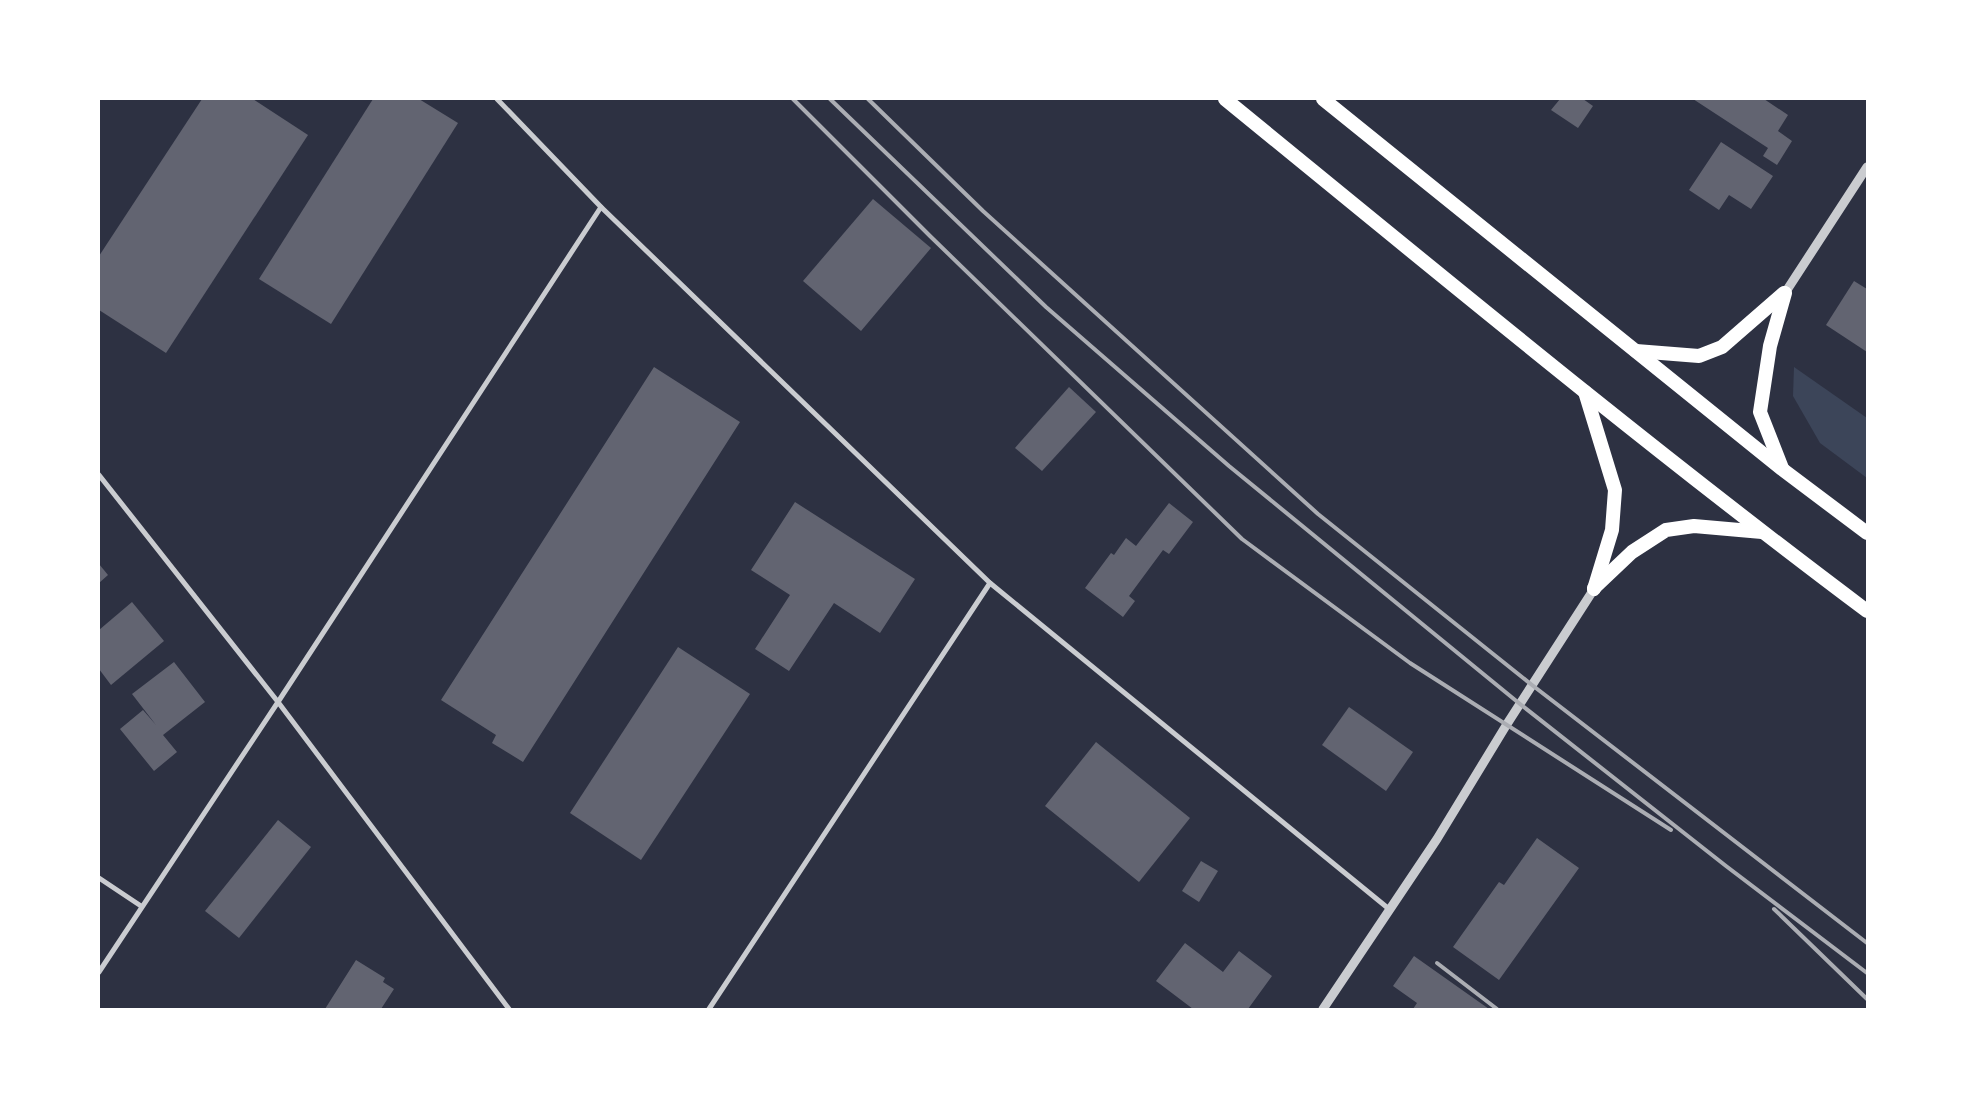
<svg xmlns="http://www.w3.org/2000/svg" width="1966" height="1108" font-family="Inter,sans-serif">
	<rect width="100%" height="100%" fill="#2d3142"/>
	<polygon fill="#3c4559" points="1794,367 1867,418 1867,478 1820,443 1793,396"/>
	<g fill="#626471">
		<polygon points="202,99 253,99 308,135 166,353 99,310 99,256"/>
		<polygon points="373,99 419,99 458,123 331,324 259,279"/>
		<polygon points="1560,99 1583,99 1593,106 1578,128 1551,110"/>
		<polygon points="1693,99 1764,99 1788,115 1778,131 1792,141 1777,165 1763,156 1768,148"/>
		<polygon points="1721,142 1773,176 1751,209 1729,195 1719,210 1689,190"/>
		<polygon points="873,199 931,248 861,331 803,281"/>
		<polygon points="1854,281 1867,289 1867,352 1826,325"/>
		<polygon points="654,367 740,422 523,762 492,743 496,735 441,700"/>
		<polygon points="1069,387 1096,412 1042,471 1015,448"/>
		<polygon points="795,502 915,579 880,633 834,603 789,671 755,649 790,595 751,570"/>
		<polygon points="1169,503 1193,522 1169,554 1163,550 1129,596 1135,601 1123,617 1085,588 1111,553 1114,555 1126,538 1136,546"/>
		<polygon points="99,564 108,575 99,583"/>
		<polygon points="132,602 164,641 111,685 99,669 99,630"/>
		<polygon points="678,647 750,694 641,860 570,813"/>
		<polygon points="174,662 205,702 163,735 177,752 154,771 120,729 143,710 156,725 132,694"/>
		<polygon points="1349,707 1413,752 1386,791 1322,745"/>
		<polygon points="1096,742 1190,818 1139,882 1045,806"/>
		<polygon points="278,820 311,847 239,938 205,911"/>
		<polygon points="1537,838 1579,868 1499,980 1453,947 1499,882 1504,885"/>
		<polygon points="1201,861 1218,871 1199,902 1182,891"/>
		<polygon points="1185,943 1223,972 1239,951 1272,976 1248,1009 1193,1009 1156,981"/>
		<polygon points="1414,956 1489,1009 1413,1009 1417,1003 1393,986"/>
		<polygon points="356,960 385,978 383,982 394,989 381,1009 325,1009"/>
	</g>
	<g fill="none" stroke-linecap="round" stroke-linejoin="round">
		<g stroke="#caccd0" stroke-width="5">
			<polyline points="497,99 601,207 990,583 1389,909"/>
			<polyline points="99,475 278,702 509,1009"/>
			<polyline points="99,878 141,906"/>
			<polyline points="99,972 278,702 601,207"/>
			<polyline points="709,1009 990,583"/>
		</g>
		<g stroke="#caccd0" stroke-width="9">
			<polyline points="1785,293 1867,167"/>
			<polyline points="1323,1009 1437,839 1507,724 1594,589"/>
		</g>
		<g stroke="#fff" stroke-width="14">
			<path d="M1225,99C1437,272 1648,447 1867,611"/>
			<polyline points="1323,99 1782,469 1867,533"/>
			<polyline points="1636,351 1699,356 1722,347 1784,293"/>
			<polyline points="1585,392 1615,490 1612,530 1594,589"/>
			<polyline points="1782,468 1760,412 1770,346 1785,293"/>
			<polyline points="1594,588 1632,552 1666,530 1694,526 1762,532"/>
		</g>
		<g stroke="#abadb3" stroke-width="4">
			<polyline points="793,99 930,236 1242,539 1410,663 1671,830"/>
			<polyline points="830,99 1046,307 1229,466 1520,704 1726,866 1867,973"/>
			<polyline points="868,99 983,211 1318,514 1532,685 1867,943"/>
			<polyline points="1774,909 1867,999"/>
			<polyline points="1437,963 1497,1009"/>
		</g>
	</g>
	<rect width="1966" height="1108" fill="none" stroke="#ffffff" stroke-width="200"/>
</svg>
